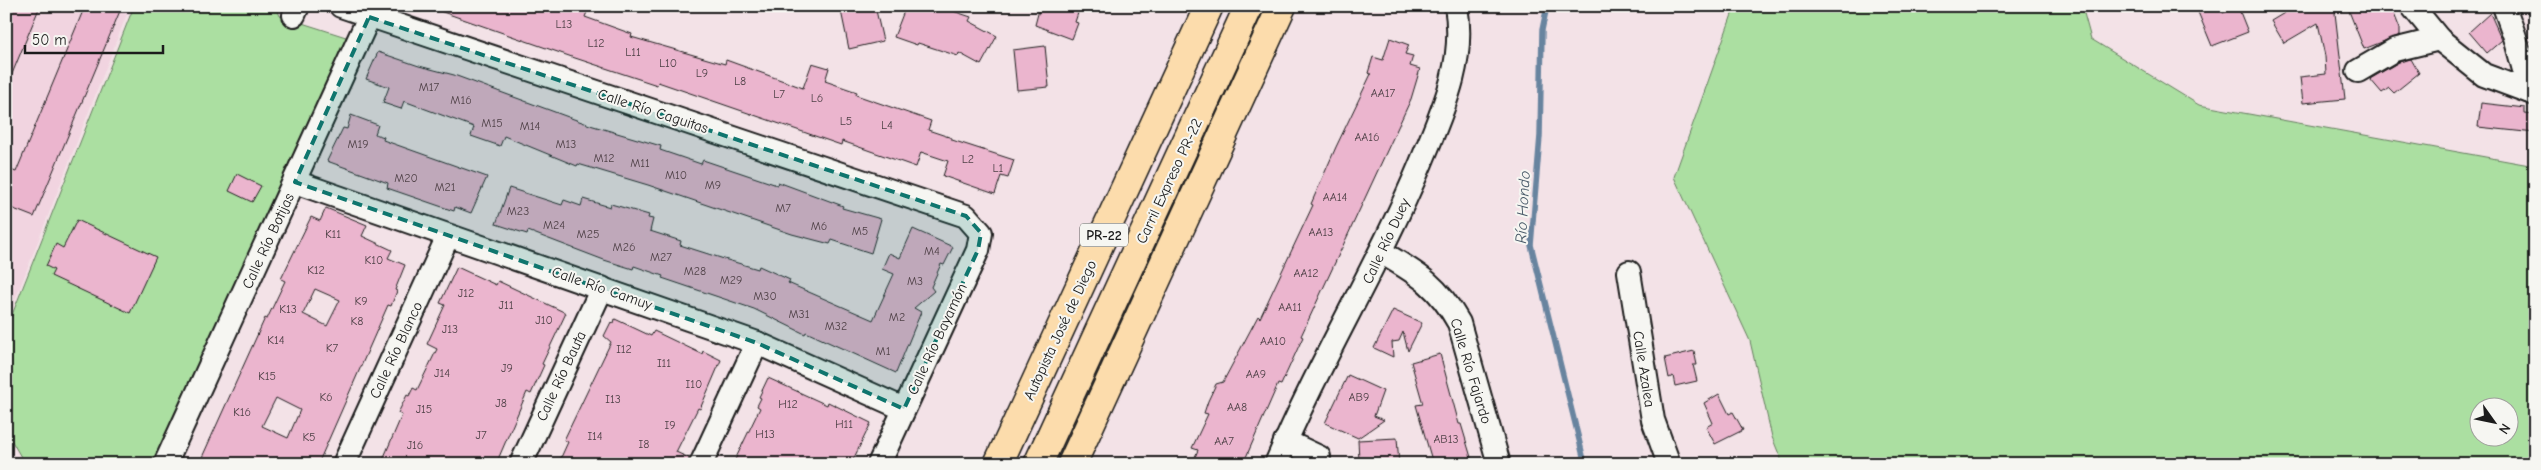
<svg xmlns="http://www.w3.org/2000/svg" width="2541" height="470" font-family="'Comic Neue',sans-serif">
	<rect width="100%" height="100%" fill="#f3e2e7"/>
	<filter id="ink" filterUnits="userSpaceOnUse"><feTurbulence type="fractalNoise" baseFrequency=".02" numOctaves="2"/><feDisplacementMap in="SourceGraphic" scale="10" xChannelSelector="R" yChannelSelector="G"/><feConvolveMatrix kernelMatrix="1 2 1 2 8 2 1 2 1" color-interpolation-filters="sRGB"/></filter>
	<g filter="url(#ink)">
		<polygon fill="#f1d4e0" points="6,6 130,6 6,323"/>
		<g fill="#abdfa1" stroke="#647e5e" fill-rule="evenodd">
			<polygon points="134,6 276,6 280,16 349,38 153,464 25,464 6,431 6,330"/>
			<path d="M1735,6H2082L2091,39L2199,105L2535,166V464H2243L2237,460L2198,464H1783L1772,437L1750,341L1674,177ZM2478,408H2508V438H2478Z"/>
		</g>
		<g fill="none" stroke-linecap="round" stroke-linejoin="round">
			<polyline stroke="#68849f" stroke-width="5.5" points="1547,6 1542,30 1540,136 1531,245 1585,464"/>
		</g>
		<g fill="#ebb5ce" stroke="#1c1c1c" fill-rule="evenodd">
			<polygon points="6,6 40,6 7,86 6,86"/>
			<polygon points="85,6 122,6 34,217 6,206 6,168 16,172"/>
			<polygon points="435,6 569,6 587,12 585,17 632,34 631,37 725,64 726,60 803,88 812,63 829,68 825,81 857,92 856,95 931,121 928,130 952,138 952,140 1014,160 1008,178 1001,176 995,194 943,176 948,161 921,152 916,167 842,141 841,145 658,82 657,85 572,57 434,9"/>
			<polygon points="840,6 875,6 883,41 849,49"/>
			<polygon points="906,6 938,6 971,17 969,21 997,36 981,65 959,53 958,56 918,43 917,45 894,37"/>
			<polygon points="1040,6 1060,6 1078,13 1075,22 1078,23 1072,39 1035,25"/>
			<polygon points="2213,6 2220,6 2223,13 2238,7 2248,32 2212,46 2198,12"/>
			<polygon points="2296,6 2345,6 2335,13 2345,99 2303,103 2300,77 2326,74 2325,56 2318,23 2284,43 2271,21"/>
			<polygon points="2347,6 2391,6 2400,29 2400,35 2364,49"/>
			<polygon points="2490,13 2502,40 2487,53 2469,32"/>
			<polygon points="1390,38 1409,45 1405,54 1413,56 1410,66 1420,69 1411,99 1301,336 1303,337 1281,385 1278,384 1243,464 1192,464 1198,450 1192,448 1208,414 1204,413 1208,401 1216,384 1223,382 1258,316 1260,318 1313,205 1311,204 1336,147 1371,74 1368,73 1373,57 1383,60"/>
			<polygon points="1045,46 1049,87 1017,90 1013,50"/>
			<polygon points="378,52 419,66 454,75 590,125 661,146 660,150 701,164 703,160 777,185 778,182 843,206 842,208 881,219 871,253 832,240 830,244 792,234 648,185 578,164 577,166 504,136 500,146 471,136 474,127 404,101 401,109 383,103 389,87 366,79"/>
			<polygon points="2411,59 2419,73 2394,93 2389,88 2382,93 2370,79 2399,62"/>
			<polygon points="2481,103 2525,108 2525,114 2535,115 2535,133 2478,127"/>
			<polygon points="351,115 378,125 375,134 384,137 383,140 487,177 471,213 455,207 454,211 387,188 388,183 327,161 343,128 347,129"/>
			<polygon points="237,174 261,186 252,202 229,191"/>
			<polygon points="509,188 562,205 564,200 581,206 583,199 610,207 611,204 649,215 648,218 653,219 650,231 681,241 680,245 724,259 758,269 759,266 790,280 788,283 873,320 894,274 882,269 889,253 900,258 913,229 953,247 944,265 941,264 931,287 934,291 914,308 921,312 896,373 806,332 805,334 754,309 662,278 663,276 634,266 633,269 604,260 528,231 527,234 496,224"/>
			<path d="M326,208L367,225L362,236L392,250L388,258L405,265L395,290L397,291L391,306L388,305L318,464H199L265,318L267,319L285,281L281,279L311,217L320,221ZM315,289L340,300L327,326L303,314ZM276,398L300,410L288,438L262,426Z"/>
			<polygon points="77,220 156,257 130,313 51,276 54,270 46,266 56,244 63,248"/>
			<polygon points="457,267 496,285 498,281 566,313 542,364 544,365 531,394 527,392 496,464 381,464 402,415 398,413 407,395 409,396 413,388 417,390 437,349 427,344 445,305 440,303"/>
			<polygon points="1393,310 1422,323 1408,351 1403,332 1399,341 1392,342 1393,357 1374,348"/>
			<polygon points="615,319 651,336 654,331 702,354 703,351 721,360 700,409 698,408 676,452 689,458 688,464 558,464 568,442 564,440 611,342 604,336 611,322 614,323"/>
			<polygon points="1694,351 1697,365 1693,365 1697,381 1675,386 1673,376 1669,378 1665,358"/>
			<polygon points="1440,354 1459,424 1461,424 1473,464 1433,464 1416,405 1423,404 1411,362"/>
			<polygon points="1348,375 1383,391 1374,416 1384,420 1358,438 1325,423"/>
			<polygon points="768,378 827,405 828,402 871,423 851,464 733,464 760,408 757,406 761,398 759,397"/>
			<polygon points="1719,394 1729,414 1733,412 1743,430 1715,444 1706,427 1713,423 1704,403"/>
			<polygon points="1397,438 1399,464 1361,464 1359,461 1358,440"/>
		</g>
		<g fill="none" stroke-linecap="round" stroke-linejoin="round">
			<defs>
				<g id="minor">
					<polyline points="341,6 966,216 981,233 978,250 879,464"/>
					<polyline points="2412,6 2439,39 2484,75 2535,94"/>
					<polyline points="2504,6 2515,37 2530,92"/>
					<polyline points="294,15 298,6"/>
					<polyline points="2358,71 2394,50 2439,39"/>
					<polyline points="295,182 757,343 904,409"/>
					<path d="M1381,252C1418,274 1437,284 1459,323L1499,464"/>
					<polyline points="1629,272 1653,420 1669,464"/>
					<polyline points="1285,441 1319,457"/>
					<polyline points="165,464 369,17"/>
					<polyline points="344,464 448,236"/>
					<polyline points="521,464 602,288"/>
					<polyline points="701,464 757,343"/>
					<path d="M1276,464C1319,361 1378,266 1421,163C1442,112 1466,63 1456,6"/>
				</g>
				<g id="highway">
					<polyline points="998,464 1209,6"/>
					<polyline points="1038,464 1249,6"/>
					<polyline points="1072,464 1282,6"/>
				</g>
			</defs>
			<use href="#minor" stroke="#1c1c1c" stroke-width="26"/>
			<use href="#highway" stroke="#1c1c1c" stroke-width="31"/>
			<use href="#minor" stroke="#f6f6f2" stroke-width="22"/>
			<use href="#highway" stroke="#fcdcac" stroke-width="28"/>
		</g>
	</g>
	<path fill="#0f766e" fill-opacity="0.2" stroke="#0f766e" stroke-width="4" stroke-dasharray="10 6" stroke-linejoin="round" d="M369,17L966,216L981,233L978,250L904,409L757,343L295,182Z"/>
	<g text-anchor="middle" stroke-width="4" stroke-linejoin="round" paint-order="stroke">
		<g font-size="12" fill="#504248">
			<text x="564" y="28">L13</text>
			<text x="596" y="47">L12</text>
			<text x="633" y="56">L11</text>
			<text x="668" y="67">L10</text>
			<text x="702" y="77">L9</text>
			<text x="740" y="85">L8</text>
			<text x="429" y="91">M17</text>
			<text x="1383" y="97">AA17</text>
			<text x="779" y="98">L7</text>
			<text x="817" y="102">L6</text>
			<text x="461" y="104">M16</text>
			<text x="846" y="125">L5</text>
			<text x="492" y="127">M15</text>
			<text x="887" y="129">L4</text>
			<text x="530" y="130">M14</text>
			<text x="1367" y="141">AA16</text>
			<text x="358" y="148">M19</text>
			<text x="566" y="148">M13</text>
			<text x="604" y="162">M12</text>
			<text x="968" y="163">L2</text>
			<text x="640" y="167">M11</text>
			<text x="998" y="172">L1</text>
			<text x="676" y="179">M10</text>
			<text x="406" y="182">M20</text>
			<text x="713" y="189">M9</text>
			<text x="445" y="191">M21</text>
			<text x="1335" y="201">AA14</text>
			<text x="783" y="212">M7</text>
			<text x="518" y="215">M23</text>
			<text x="554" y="229">M24</text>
			<text x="819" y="230">M6</text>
			<text x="860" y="235">M5</text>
			<text x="1321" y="236">AA13</text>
			<text x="333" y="238">K11</text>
			<text x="588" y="238">M25</text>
			<text x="624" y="251">M26</text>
			<text x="932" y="255">M4</text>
			<text x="661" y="261">M27</text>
			<text x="374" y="264">K10</text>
			<text x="316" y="274">K12</text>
			<text x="695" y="275">M28</text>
			<text x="1306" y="277">AA12</text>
			<text x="731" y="284">M29</text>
			<text x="915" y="285">M3</text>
			<text x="466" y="297">J12</text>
			<text x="765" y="300">M30</text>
			<text x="361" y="305">K9</text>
			<text x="506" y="309">J11</text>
			<text x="1290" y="311">AA11</text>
			<text x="288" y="313">K13</text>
			<text x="799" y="318">M31</text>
			<text x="897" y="321">M2</text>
			<text x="544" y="324">J10</text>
			<text x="357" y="325">K8</text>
			<text x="836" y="330">M32</text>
			<text x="450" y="333">J13</text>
			<text x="276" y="344">K14</text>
			<text x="1273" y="345">AA10</text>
			<text x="332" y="352">K7</text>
			<text x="624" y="353">I12</text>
			<text x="883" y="355">M1</text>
			<text x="664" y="367">I11</text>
			<text x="507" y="372">J9</text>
			<text x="442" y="377">J14</text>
			<text x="1256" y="378">AA9</text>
			<text x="267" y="380">K15</text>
			<text x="694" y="388">I10</text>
			<text x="326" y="401">K6</text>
			<text x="1359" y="401">AB9</text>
			<text x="613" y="403">I13</text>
			<text x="501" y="407">J8</text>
			<text x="788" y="408">H12</text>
			<text x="1237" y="411">AA8</text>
			<text x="424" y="413">J15</text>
			<text x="242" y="416">K16</text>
			<text x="844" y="428">H11</text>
			<text x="670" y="429">I9</text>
			<text x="765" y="438">H13</text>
			<text x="481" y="439">J7</text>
			<text x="595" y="440">I14</text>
			<text x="309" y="441">K5</text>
			<text x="1446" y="443">AB13</text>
			<text x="1224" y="445">AA7</text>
			<text x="644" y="448">I8</text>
			<text x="415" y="449">J16</text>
		</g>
		<rect fill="#f6f6f2" stroke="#5d5d5c" stroke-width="1" x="1080" y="223.5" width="48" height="23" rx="4"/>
		<g font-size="14" font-weight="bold" fill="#1c1c1c">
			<text x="1104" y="240">PR-22</text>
		</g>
		<g font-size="15" fill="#1c1c1c" stroke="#f6f6f2">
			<text transform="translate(653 111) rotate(18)" y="5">Calle Río Caguitas</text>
			<text transform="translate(1169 181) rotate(-65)" y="5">Carril Expreso PR-22</text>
			<text transform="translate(268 241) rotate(-65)" y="5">Calle Río Botijas</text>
			<text transform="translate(1386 241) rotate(-65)" y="5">Calle Río Duey</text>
			<text transform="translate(602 288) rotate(19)" y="5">Calle Río Camuy</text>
			<text transform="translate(1060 330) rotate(-65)" y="5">Autopista José de Diego</text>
			<text transform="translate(937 339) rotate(-65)" y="5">Calle Río Bayamón</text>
			<text transform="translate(396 350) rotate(-65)" y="5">Calle Río Blanco</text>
			<text transform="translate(1644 369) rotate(81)" y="5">Calle Azalea</text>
			<text transform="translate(1471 371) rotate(73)" y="5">Calle Río Fajardo</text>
			<text transform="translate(561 376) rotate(-65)" y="5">Calle Río Bauta</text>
		</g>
		<g font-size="16" font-style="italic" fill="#485968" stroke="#f6f6f2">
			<text transform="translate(1522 207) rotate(-87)" y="6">Río Hondo</text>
		</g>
	</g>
	<rect width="2541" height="470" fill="none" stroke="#f6f6f2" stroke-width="25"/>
	<rect x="12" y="12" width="2516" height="445" fill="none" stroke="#1c1c1c" stroke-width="2" filter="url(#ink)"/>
	<g transform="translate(2494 422) rotate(123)"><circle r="24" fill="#f6f6f2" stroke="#9f9f9c"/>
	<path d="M0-4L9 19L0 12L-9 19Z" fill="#1c1c1c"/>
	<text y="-8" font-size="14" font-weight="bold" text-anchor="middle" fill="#1c1c1c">N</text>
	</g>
	<path d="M25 45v8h138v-8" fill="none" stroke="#1c1c1c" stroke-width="2.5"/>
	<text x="32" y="45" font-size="15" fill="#1c1c1c" stroke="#f6f6f2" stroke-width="4" paint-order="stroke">50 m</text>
</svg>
